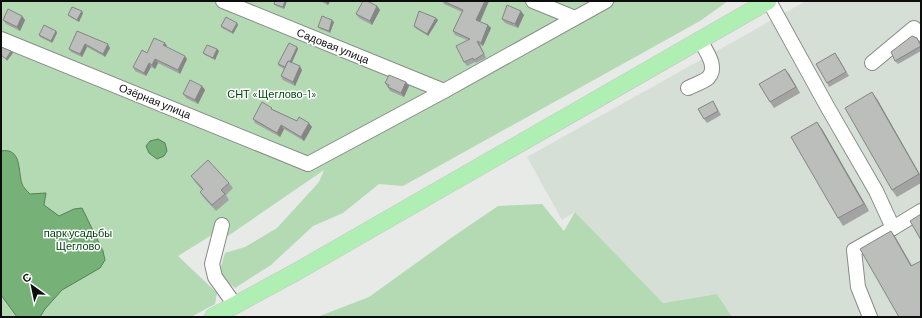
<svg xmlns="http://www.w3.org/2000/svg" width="922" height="318" font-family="Barlow,sans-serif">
	<rect width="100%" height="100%" fill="#e7eae7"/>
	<polygon fill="#d6dfd6" points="806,1 921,1 921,317 732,317 717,294 663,303 575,212 562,220 527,157"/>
	<g fill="#b4dab4">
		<polygon points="1,1 728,1 700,21 403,186 379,184 343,213 313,226 271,265 235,288 226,281 220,270 225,253 245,247 277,228 319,182 324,170 225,238 215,233 178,256 217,293 215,304 191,317 1,317"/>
		<polygon points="542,204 564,231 575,212 663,303 717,294 732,317 317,317 369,297 451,238 498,206"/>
	</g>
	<g fill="#76b277" stroke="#568057">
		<polygon points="158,139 165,143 167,151 164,156 157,159 149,153 146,146 150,141"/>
		<path d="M1,151C22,147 18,172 22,184C23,187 27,191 30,194L46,193L44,205L59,216L74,209L82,208L103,251L105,260L100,268L62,290L45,309L40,317H17L1,295Z"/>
	</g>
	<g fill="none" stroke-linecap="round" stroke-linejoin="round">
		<defs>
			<g id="minor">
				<polyline points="223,1 444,91"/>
				<polyline points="533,1 575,18"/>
				<polyline points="769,1 828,108 876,191 893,228 854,250 858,287 870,317"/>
				<polyline points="1,39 308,164 444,91 606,1"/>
				<polyline points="872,63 914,28 921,34"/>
				<path d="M688,88C694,85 703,82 708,78C719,67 705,50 700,40"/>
				<polyline points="222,225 212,264 215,277 235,305"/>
				<polyline points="893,228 921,211"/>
			</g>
			<polyline id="major" points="213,317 296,272 768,1"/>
		</defs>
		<use href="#minor" stroke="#888b88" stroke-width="16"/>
		<use href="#major" stroke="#c5c5c5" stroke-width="18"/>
		<use href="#minor" stroke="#fff" stroke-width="14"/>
		<use href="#major" stroke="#b0efb3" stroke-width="17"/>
	</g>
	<g fill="#a2a3a2">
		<polygon points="275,1 287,1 284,9 276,6 274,4"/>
		<polygon points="320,1 330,1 328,5"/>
		<polygon points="442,1 489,1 480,22 488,25 491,28 483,46 480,45 486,58 476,63 475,62 467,66 464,62 467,40 455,35 453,31 462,12 444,4"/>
		<polygon points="377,6 380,10 372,25 359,18 356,14"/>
		<polygon points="83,13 79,22 70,17 68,15"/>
		<polygon points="524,15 518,28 505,23 502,19"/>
		<polygon points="22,16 25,20 20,31 6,24 3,20"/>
		<polygon points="438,20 428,36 415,28 414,26"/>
		<polygon points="334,22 330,33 320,29 318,27"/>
		<polygon points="237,23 238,25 233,34 222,28 221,26"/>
		<polygon points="56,31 57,33 52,43 40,37 39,35"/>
		<polygon points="77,31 110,48 105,57 87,47 82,57 71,52 69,49"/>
		<polygon points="917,38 921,45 921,51 898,64 895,61"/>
		<polygon points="167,46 167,47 187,59 180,74 158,63 155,69 151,67 146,76 135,71 133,67 147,53"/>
		<polygon points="297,47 298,49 292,63 302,70 295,86 283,80 281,76 284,69 279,66 278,64"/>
		<polygon points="219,51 215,60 205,55 203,53"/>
		<polygon points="838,57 849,76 829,87 827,83"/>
		<polygon points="789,74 800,93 774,108 770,102"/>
		<polygon points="406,82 409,86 404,97 390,91 385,83"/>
		<polygon points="202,86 205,90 198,104 186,98 183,94"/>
		<polygon points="877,99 921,176 921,183 897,197 892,190"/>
		<polygon points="713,101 721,115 707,123 704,119"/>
		<polygon points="274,110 297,121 312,127 304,141 284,129 280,137 255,123 253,119"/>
		<polygon points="822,129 869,211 843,226 838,218"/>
		<polygon points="191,176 229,183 233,188 226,195 229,200 216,211 204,198 200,192 202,190 195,182"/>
	</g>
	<g fill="#848584">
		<polygon points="285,1 287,1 284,9 283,7"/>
		<polygon points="327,1 330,1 328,5 326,3"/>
		<polygon points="485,1 489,1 479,24 476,20"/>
		<polygon points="377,6 380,10 372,25 370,21"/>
		<polygon points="82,11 83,13 79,22 77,20"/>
		<polygon points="521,11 524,15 518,28 515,24"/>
		<polygon points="22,16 25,20 20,31 17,27"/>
		<polygon points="436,18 438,20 428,36 427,34"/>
		<polygon points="332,20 334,22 330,33 329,31"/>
		<polygon points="237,23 238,25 233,34 232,32"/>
		<polygon points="488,25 491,28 483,46 481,43"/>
		<polygon points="56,31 57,33 52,43 51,41"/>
		<polygon points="477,41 480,45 486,58 484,54"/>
		<polygon points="165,43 167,46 166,49 163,45"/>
		<polygon points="85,44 87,47 82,57 80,54"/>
		<polygon points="108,44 110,48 105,57 103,54"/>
		<polygon points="297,47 298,49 288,70 286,68"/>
		<polygon points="217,49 219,51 215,60 213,58"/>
		<polygon points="11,51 13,53 7,61 6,59"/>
		<polygon points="185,56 187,59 180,74 178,70"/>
		<polygon points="155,59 158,63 155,69 152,65"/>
		<polygon points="149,63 151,67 146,76 144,73"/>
		<polygon points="300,66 302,70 295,86 293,82"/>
		<polygon points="785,69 789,74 800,93 796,87"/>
		<polygon points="406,82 409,86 404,97 401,93"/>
		<polygon points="202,86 205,90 198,104 195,100"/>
		<polygon points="872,92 877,99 921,177 919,174"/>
		<polygon points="817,122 822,129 869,211 864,204"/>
		<polygon points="309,123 312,127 304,141 301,137"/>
		<polygon points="281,125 284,129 280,137 277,133"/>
		<polygon points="891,231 896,238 916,273 911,266"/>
	</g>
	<g fill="#bcbebc" stroke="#848584">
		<polygon points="275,1 285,1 283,7 274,4"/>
		<polygon points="363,1 367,1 377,6 370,21 356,14"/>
		<polygon points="443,1 485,1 476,20 488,25 481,43 477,41 484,54 474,60 473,58 464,62 456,46 470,39 453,31 463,10"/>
		<polygon points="507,5 521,11 515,24 502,19"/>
		<polygon points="72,7 82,11 77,20 68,15"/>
		<polygon points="8,9 22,16 17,27 3,20"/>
		<polygon points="419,11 436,18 427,34 414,26"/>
		<polygon points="322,16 332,20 329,31 318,27"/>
		<polygon points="226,17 237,23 232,32 221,26"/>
		<polygon points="44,25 56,31 51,41 39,35"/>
		<polygon points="77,31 108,44 103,54 85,44 80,54 69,49"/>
		<polygon points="912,36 917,38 921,46 895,61 891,52"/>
		<polygon points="154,38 165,43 163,45 185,56 178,70 155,59 152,65 149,63 144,73 133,67 142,50 147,53"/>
		<polygon points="289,43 297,47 290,62 288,61 285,67 278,64"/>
		<polygon points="207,45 217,49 213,58 203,53"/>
		<polygon points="1,47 11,51 6,59 1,55"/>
		<polygon points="835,53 846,72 827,83 816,64"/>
		<polygon points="288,61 300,66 293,82 281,76"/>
		<polygon points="785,69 796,87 770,102 759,84"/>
		<polygon points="389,75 406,82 401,93 388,87 389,85 385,83"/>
		<polygon points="190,80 202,86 195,100 183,94"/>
		<polygon points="872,92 919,174 892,190 845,108"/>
		<polygon points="713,101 718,111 704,119 698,109"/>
		<polygon points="262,102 272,108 271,109 297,121 299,117 309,123 301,137 281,125 277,133 253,119"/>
		<polygon points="817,122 864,204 838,218 791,137"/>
		<polygon points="208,160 229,183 221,190 225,194 212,205 200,192 203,189 191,176"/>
		<polygon points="921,214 921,240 910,221"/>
		<polygon points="891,231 911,266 921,261 921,317 899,317 860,249"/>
	</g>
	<g text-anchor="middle" stroke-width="3" stroke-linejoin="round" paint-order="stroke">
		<g font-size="11" fill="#0c0d0c" stroke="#fff">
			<text transform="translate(333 46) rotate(22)" y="4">Садовая улица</text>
			<text transform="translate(155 101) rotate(22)" y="4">Озёрная улица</text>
		</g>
		<g font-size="11" fill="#00450c" stroke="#fff">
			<text x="272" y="98">СНТ «Щеглово-1»</text>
			<text x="78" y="237">парк усадьбы<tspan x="78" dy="13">Щеглово</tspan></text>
		</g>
	</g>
	<rect width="922" height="318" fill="none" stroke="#0c0d0c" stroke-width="4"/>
	<g transform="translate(32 286) rotate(327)" stroke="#ffffff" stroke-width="3" paint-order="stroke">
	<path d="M0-3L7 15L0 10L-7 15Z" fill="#0c0d0c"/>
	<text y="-6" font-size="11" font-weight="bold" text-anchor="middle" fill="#0c0d0c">С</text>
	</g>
</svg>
